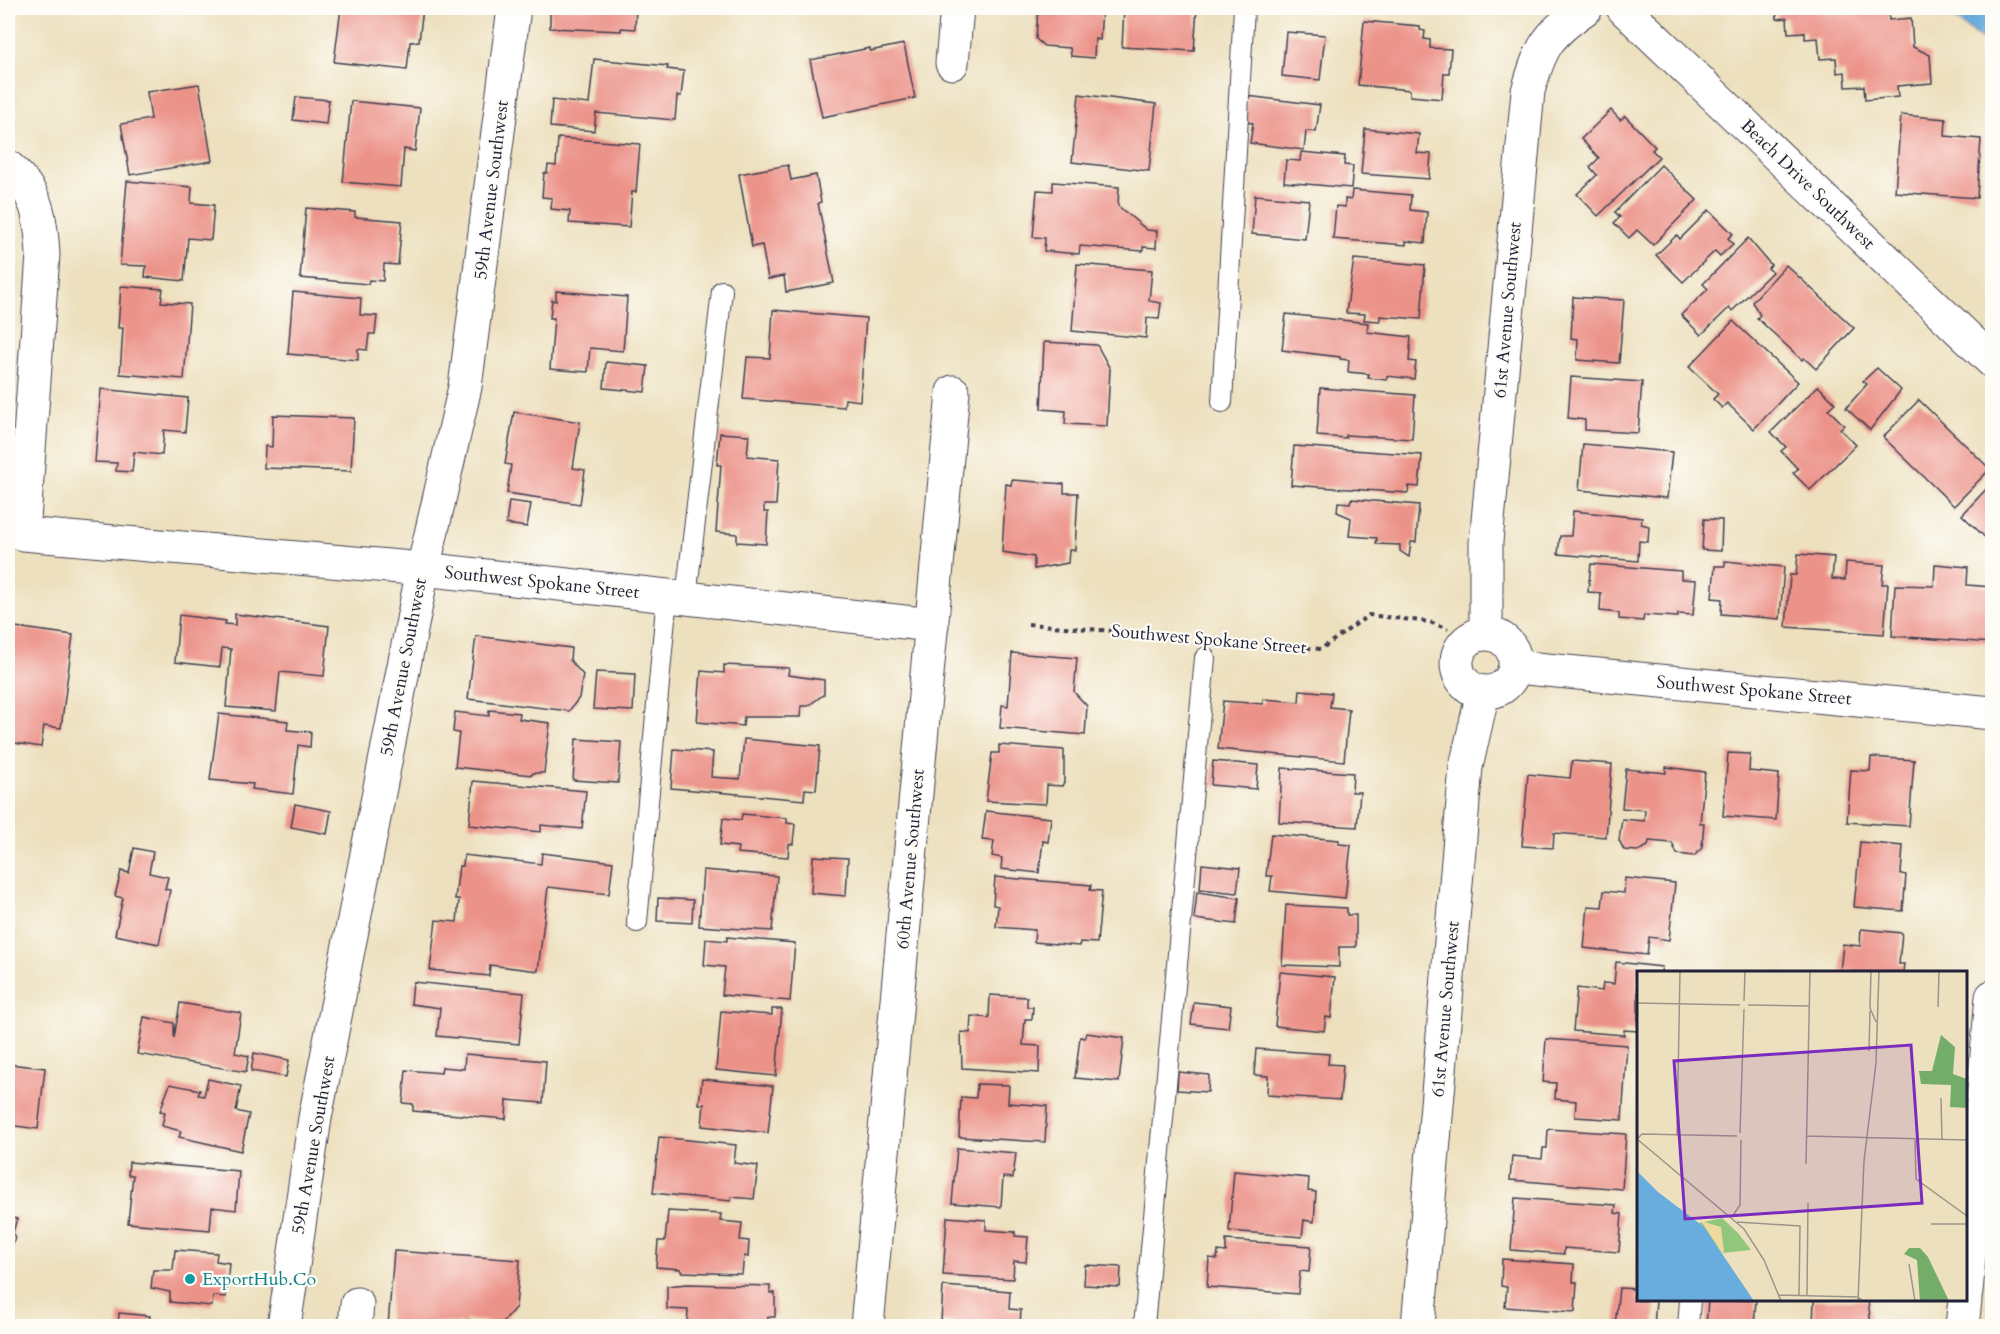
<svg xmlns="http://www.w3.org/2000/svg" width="2000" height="1334" font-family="Cardo,serif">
	<rect width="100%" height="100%" fill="#fdfcf7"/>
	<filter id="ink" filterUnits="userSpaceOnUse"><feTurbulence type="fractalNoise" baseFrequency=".0167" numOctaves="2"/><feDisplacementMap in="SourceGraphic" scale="12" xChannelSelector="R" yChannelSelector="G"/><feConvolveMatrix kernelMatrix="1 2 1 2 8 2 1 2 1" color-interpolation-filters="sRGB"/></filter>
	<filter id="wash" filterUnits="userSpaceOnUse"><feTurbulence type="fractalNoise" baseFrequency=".008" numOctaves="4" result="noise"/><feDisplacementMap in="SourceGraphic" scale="24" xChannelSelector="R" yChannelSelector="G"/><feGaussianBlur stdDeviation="1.35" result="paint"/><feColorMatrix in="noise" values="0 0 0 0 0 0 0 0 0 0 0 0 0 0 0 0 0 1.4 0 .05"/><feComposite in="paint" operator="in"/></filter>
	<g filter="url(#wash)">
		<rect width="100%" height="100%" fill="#ede0be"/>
		<polygon fill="#68adde" stroke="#45688c" stroke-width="1.5" points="1941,8 1992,8 1992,47"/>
		<g id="blocks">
			<g fill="#ec9389">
				<polygon points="341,8 423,8 419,41 410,42 407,70 334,62"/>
				<polygon points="550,8 636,8 635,29 621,28 621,31 550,28"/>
				<polygon points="1038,8 1102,8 1100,40 1095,39 1094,58 1071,56 1070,48 1044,46 1036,39"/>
				<polygon points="1124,8 1197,8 1194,51 1122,47"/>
				<polygon points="1776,8 1888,8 1889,20 1911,18 1913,47 1930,55 1932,83 1897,86 1898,97 1865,100 1864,86 1846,87 1845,72 1837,73 1836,58 1820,59 1818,38 1805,39 1805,32 1788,33 1787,18 1777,19"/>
				<polygon points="1364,21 1420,26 1420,30 1425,31 1424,39 1430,40 1430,48 1451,49 1449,73 1444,73 1442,99 1410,96 1410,90 1358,85"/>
				<polygon points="1286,32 1325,35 1320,80 1282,76"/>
				<polygon points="904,44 915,98 822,117 810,60 870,48 870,51"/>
				<polygon points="594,59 668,66 667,69 684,71 681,96 677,96 675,120 596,113 594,131 550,127 552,100 589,104"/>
				<polygon points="199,84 212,161 130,175 121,124 151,119 147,92"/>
				<polygon points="1079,94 1156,104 1149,171 1072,162"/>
				<polygon points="1247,96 1320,105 1316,132 1306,131 1304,150 1250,143 1253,123 1244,122"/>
				<polygon points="296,97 329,100 326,124 293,120"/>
				<polygon points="351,101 420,108 415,151 404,149 401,187 343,182"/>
				<polygon points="1611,110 1620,120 1625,116 1655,147 1652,150 1659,157 1598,216 1577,194 1597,175 1590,167 1599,158 1581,139"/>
				<polygon points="1901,115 1946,119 1945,136 1981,139 1977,198 1895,192"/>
				<polygon points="1365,129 1419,134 1417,153 1431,154 1429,179 1361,174"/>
				<polygon points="558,138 640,144 636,192 632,192 629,227 569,223 570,211 551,209 552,198 542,197 544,173 547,173 548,165 556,166"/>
				<polygon points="1301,152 1345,156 1344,165 1353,166 1351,188 1284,182 1286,160 1300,161"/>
				<polygon points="788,165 791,180 816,175 821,202 818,203 834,283 786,292 784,276 768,279 762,245 752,247 739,174"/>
				<polygon points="1661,165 1697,200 1653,245 1637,230 1629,238 1614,223 1620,217 1615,212"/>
				<polygon points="127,181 192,187 191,203 214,205 211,240 188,238 184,281 145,277 146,266 120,265"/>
				<polygon points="1053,182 1119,187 1118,206 1147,230 1157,231 1156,248 1143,247 1143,251 1080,246 1079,254 1044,251 1045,238 1033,237 1037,190 1053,191"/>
				<polygon points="1352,190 1411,195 1410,210 1427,212 1425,243 1406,241 1406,245 1333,239 1336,206 1345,207 1345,199 1351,200"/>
				<polygon points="1255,195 1309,200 1305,239 1252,234"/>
				<polygon points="306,208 355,212 355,217 402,221 398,265 384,264 383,281 369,280 368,284 300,278"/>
				<polygon points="1709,210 1733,234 1728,238 1733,244 1720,256 1715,251 1683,282 1656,255 1677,235 1680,239"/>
				<polygon points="1748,238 1771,265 1768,268 1772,272 1732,311 1729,308 1701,335 1681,315 1708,289 1703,284"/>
				<polygon points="1354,259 1425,265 1421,319 1380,316 1380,321 1364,320 1365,314 1346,313"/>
				<polygon points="1077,264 1152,270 1149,301 1161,303 1159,319 1147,318 1146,338 1072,331"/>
				<polygon points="1786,265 1854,328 1816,369 1804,358 1802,360 1757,318 1760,315 1752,302"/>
				<polygon points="121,286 163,289 161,302 190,304 184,379 120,374 123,328 118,328"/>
				<polygon points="556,291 627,297 623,351 590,348 588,372 550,369 554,318 550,318 552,300 556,301"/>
				<polygon points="293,292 361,298 360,315 377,316 375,334 369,334 367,350 358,349 358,360 288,354"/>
				<polygon points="1573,297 1624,300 1619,363 1577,360 1578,339 1571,338"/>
				<polygon points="773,310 866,318 860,401 845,399 844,407 743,399 747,357 770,358"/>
				<polygon points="1286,314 1368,323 1367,332 1411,337 1409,361 1416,362 1414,379 1387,376 1387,380 1368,378 1369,374 1348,372 1349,360 1340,359 1340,357 1282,350"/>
				<polygon points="1733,321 1798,382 1754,429 1727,403 1722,408 1713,399 1718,394 1689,367"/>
				<polygon points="1044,342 1097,345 1110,369 1107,426 1065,424 1066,411 1041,409"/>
				<polygon points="606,362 648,366 645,392 604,388"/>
				<polygon points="1877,368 1901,390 1870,430 1846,408 1867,384 1863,381"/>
				<polygon points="1571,377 1642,382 1638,433 1585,430 1585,420 1568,418"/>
				<polygon points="1818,386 1835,403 1828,409 1844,425 1840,429 1856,445 1810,490 1793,473 1798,469 1781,451 1786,447 1771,432"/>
				<polygon points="1320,388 1415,395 1412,439 1346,435 1346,438 1317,436"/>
				<polygon points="101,389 188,398 185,432 164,430 162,455 134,452 132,472 116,471 117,463 95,462"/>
				<polygon points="1919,400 1990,469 1954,506 1883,437"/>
				<polygon points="514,412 580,422 573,468 585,470 580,504 507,493 511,465 505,464"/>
				<polygon points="273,415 354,418 351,471 264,468 265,446 272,447"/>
				<polygon points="720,433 749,435 747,456 779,459 776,505 764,505 764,512 768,512 766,544 737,542 737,534 716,532 721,465 717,465"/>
				<polygon points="1583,444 1672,452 1667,498 1579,490"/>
				<polygon points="1294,446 1422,455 1419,487 1409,486 1408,493 1291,485"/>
				<polygon points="1012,480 1064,484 1064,493 1078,493 1075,550 1069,550 1068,563 1034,569 1034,557 1002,552 1006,484 1011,485"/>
				<polygon points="1992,483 1992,544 1962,515"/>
				<polygon points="1351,499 1419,505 1416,542 1411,542 1409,557 1400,551 1400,545 1376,544 1377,538 1349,536 1351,518 1337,512 1338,502 1350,503"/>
				<polygon points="509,501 531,504 527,527 506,524"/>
				<polygon points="1573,511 1642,518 1641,524 1649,526 1648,542 1639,541 1638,561 1558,554 1560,536 1571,536"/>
				<polygon points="1704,519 1722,520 1721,551 1702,550"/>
				<polygon points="1798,554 1834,557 1832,579 1845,580 1846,562 1884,565 1882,584 1888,584 1884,634 1786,627 1790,575 1796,575"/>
				<polygon points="1725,561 1784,567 1780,619 1721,614 1722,599 1712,598 1715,566 1725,566"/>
				<polygon points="1591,564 1681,571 1681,579 1696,580 1693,615 1678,614 1678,617 1644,615 1643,621 1619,619 1619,613 1600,611 1601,593 1588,592"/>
				<polygon points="1935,564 1968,567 1967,585 1992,587 1992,643 1892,636 1895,585 1934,586"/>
				<polygon points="235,614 329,626 324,676 280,672 276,711 226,707 231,649 222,648 220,667 175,662 179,615 226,621 225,624 235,625"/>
				<polygon points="8,626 73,635 61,728 44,726 41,747 8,742"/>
				<polygon points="476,636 571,648 570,660 583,675 579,698 569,711 468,699"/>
				<polygon points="1012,653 1077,658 1074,692 1087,706 1085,735 1000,728 1002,705 1008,706"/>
				<polygon points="724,665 789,668 788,675 824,680 824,694 808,706 801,706 800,717 744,717 743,726 697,722 701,671 724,673"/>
				<polygon points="596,672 635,674 633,711 593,709"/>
				<polygon points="1300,690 1332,693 1330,707 1349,709 1344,761 1218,749 1223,701 1263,704 1263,699 1299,702"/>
				<polygon points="489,710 520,713 519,719 550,723 544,773 533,773 532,775 455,767 459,733 453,732 455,712 489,716"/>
				<polygon points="219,714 288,721 287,730 311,732 310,747 298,745 293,794 252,789 253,784 210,780"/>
				<polygon points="576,739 621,742 618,783 573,780"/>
				<polygon points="744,739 820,746 816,790 805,789 804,800 671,788 674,749 713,752 711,777 740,779"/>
				<polygon points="999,745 1064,750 1064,782 1062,786 1047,785 1046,804 986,801 992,753 999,753"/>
				<polygon points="1728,753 1750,754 1749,771 1779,774 1776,820 1723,816"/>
				<polygon points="1871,757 1914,760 1909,826 1847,822 1851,770 1870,771"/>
				<polygon points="1213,761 1258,765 1256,789 1211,785"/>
				<polygon points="1572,761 1612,764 1606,837 1554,833 1553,848 1522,846 1528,774 1570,778"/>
				<polygon points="1666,767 1705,772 1700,823 1704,823 1702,848 1694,856 1677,854 1672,843 1649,841 1648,846 1638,851 1624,850 1619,840 1622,819 1644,821 1645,810 1622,808 1626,769 1666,773"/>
				<polygon points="1282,768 1353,773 1352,792 1360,792 1357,827 1279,822"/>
				<polygon points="473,781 586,791 582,829 541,825 541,832 469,825"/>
				<polygon points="295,804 331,811 327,834 291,827"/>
				<polygon points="986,811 1051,818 1048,842 1043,841 1039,873 1001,869 1002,858 992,856 994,841 982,840"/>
				<polygon points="742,814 787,818 787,823 795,824 793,844 789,844 788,857 737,853 738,847 720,845 723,818 741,820"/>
				<polygon points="1271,834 1339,840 1339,844 1351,845 1345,898 1270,891 1272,876 1266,876"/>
				<polygon points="1860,842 1903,846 1901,874 1906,875 1903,911 1854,907"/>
				<polygon points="134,848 153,852 149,873 168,877 165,889 170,890 159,944 115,935 123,898 115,896 121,871 129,873"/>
				<polygon points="542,853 613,862 609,894 548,887 538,971 490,965 489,976 430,970 436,920 457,922 459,899 455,899 459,866 463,866 464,855 541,864"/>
				<polygon points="813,856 848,858 846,896 811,893"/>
				<polygon points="1202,864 1240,868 1237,893 1200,889"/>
				<polygon points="703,870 777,876 772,931 699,926"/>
				<polygon points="995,877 1091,885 1090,890 1102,891 1097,943 1080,942 1079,946 1034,942 1035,930 996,927 998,906 993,905"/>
				<polygon points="1625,878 1675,883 1669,940 1649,937 1647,955 1584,948 1588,906 1602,907 1604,891 1624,893"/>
				<polygon points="1197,892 1239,898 1236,924 1194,919"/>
				<polygon points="658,898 693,900 692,923 657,921"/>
				<polygon points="1286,905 1347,908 1347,915 1356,915 1356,947 1339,947 1339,967 1282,965"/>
				<polygon points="1861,929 1902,933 1899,964 1904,964 1903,972 1840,972 1843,944 1860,946"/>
				<polygon points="727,937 795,943 790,1001 722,995 725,967 704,965 706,939 727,941"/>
				<polygon points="1616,962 1662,967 1661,972 1638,972 1638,1031 1624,1030 1624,1035 1573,1031 1577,988 1602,991 1603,983 1614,984"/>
				<polygon points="1280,972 1335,977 1331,1018 1326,1017 1324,1031 1275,1026"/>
				<polygon points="413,982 524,993 519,1044 437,1036 440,1008 411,1004"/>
				<polygon points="990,995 1027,997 1027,1007 1033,1007 1032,1019 1025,1019 1023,1045 1040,1046 1039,1073 962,1068 961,1032 970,1033 971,1016 989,1018"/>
				<polygon points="1194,1002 1231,1006 1228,1028 1191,1024"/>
				<polygon points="180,1003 241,1013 235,1053 249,1056 246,1072 137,1054 144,1017 174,1023 174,1038"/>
				<polygon points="772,1009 782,1009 776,1076 716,1070 721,1011 772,1015"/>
				<polygon points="1086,1033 1124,1038 1119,1082 1075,1078 1080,1037 1085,1038"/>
				<polygon points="1546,1039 1627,1045 1622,1120 1575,1117 1576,1101 1555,1099 1556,1083 1543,1082"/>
				<polygon points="1256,1049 1329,1054 1328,1064 1343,1065 1340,1100 1267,1095 1268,1076 1254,1075"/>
				<polygon points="254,1053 289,1060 286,1077 251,1071"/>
				<polygon points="465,1054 546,1061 543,1103 507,1100 506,1119 413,1111 413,1104 403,1103 406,1070 441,1073 442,1067 464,1069"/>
				<polygon points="8,1064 45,1068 38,1129 8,1125"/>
				<polygon points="1178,1072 1209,1075 1208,1092 1177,1090"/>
				<polygon points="208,1079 241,1086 236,1111 249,1114 241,1151 179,1137 181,1131 162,1126 165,1112 160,1111 170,1084 200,1090 198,1095 204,1096"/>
				<polygon points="702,1079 773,1086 768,1133 702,1126 704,1104 699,1104"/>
				<polygon points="977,1084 1009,1085 1008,1103 1047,1106 1045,1142 959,1137 961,1097 976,1098"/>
				<polygon points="1548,1129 1626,1134 1622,1189 1510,1180 1512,1156 1542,1159 1543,1148 1547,1148"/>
				<polygon points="659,1137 736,1145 734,1163 758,1166 754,1199 731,1197 731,1201 653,1193"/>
				<polygon points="957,1148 1016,1153 1013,1178 1003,1177 1001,1207 952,1203"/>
				<polygon points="129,1162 239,1171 236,1210 212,1207 210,1230 128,1223 133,1175 128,1175"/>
				<polygon points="1234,1171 1309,1178 1308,1191 1316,1192 1314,1222 1304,1220 1302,1237 1229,1231"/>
				<polygon points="1515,1198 1616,1205 1615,1213 1622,1214 1619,1252 1564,1248 1564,1254 1511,1250"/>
				<polygon points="668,1211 721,1214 720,1221 742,1223 740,1240 749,1241 748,1257 744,1256 742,1274 681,1272 681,1269 656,1267 658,1241 665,1241"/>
				<polygon points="8,1216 17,1219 13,1232 15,1238 11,1249 8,1251"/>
				<polygon points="947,1217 986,1220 986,1230 1015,1232 1015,1236 1028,1237 1026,1262 1014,1261 1013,1279 943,1275"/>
				<polygon points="1226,1240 1311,1246 1309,1272 1300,1271 1298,1294 1207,1287 1209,1258 1217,1259 1218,1251 1226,1252"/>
				<polygon points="175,1250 217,1253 216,1261 229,1263 226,1297 213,1296 212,1306 170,1302 170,1292 151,1288 153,1270 173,1270"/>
				<polygon points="394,1251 520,1260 516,1307 502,1323 466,1320 466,1324 432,1322 432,1326 388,1326"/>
				<polygon points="1502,1259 1574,1264 1573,1282 1577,1282 1575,1312 1505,1307 1507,1287 1501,1286"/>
				<polygon points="1085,1265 1121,1267 1120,1287 1084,1285"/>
				<polygon points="687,1284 770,1286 770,1293 775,1293 775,1317 768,1317 767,1326 687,1326 688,1310 667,1309 667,1286"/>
				<polygon points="943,1286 1010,1291 1009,1309 1021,1310 1020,1326 953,1326 953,1322 941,1321"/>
				<polygon points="1619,1288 1638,1289 1638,1300 1656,1300 1654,1326 1615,1326"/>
				<polygon points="1708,1300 1756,1300 1754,1326 1706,1326"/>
				<polygon points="1814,1300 1868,1300 1871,1326 1813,1326"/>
				<polygon points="119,1313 150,1316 149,1326 118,1326"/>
			</g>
		</g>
	</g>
	<g filter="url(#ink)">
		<use href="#blocks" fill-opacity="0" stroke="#403e4f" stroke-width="1.5"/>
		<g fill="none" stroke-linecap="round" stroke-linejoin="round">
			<defs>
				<g id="service">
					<polyline points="1222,402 1244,8"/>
					<polyline points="686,598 722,291"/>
					<polyline points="637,922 667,596"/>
					<polyline points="1144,1326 1205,658"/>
					<polyline points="1688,1326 1690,1300"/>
				</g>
				<g id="minor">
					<polyline points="514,8 465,387 423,569 932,625"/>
					<polyline points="952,63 957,8"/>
					<path d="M1486,633V542L1528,91C1541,46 1547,35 1586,8"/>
					<circle cx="1486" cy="663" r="29"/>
					<polyline points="1515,667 1992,713"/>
					<polyline points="1966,1292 1992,997"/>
					<polyline points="355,1326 357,1304"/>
					<polyline points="867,1326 953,392"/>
					<polyline points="1418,1326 1466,767 1483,692"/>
					<polyline points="1962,1326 1965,1300"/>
				</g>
				<path id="tertiary" d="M8,167C38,193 41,217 43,255L23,534L423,569L315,1118L284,1326"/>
				<polyline id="secondary" points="1623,8 1992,361"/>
			</defs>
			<use href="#service" stroke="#403e4f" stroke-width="22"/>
			<use href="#minor" stroke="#403e4f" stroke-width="35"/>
			<use href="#tertiary" stroke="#403e4f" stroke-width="35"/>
			<use href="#secondary" stroke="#403e4f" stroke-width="35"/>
			<g stroke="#403e4f" stroke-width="4" stroke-dasharray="4.5 4.5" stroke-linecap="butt">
				<polyline points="1028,624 1186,637"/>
				<polyline points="1226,641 1321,649 1369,615 1430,622 1448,629"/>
			</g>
			<use href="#service" stroke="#fff" stroke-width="20"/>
			<use href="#minor" stroke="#fff" stroke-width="33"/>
			<use href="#tertiary" stroke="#fff" stroke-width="33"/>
			<use href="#secondary" stroke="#fff" stroke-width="33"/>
		</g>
	</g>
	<circle fill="#0f9aa8" stroke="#fdfcf7" stroke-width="2" cx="190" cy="1279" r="6"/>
	<g text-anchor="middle" stroke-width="4.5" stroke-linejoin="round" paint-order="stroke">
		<g font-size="18" fill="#22223b" stroke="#fdfcf7">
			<text transform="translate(1808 184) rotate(44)" y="6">Beach Drive Southwest</text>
			<text transform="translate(491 190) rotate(-83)" y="6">59th Avenue Southwest</text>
			<text transform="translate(1507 310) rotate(-85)" y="6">61st Avenue Southwest</text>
			<text transform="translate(542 582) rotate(6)" y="6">Southwest Spokane Street</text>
			<text transform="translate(1209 639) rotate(5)" y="6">Southwest Spokane Street</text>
			<text transform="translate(403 667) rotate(-79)" y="6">59th Avenue Southwest</text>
			<text transform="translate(1754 690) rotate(5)" y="6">Southwest Spokane Street</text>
			<text transform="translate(910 859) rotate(-85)" y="6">60th Avenue Southwest</text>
			<text transform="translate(1445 1009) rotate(-85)" y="6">61st Avenue Southwest</text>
			<text transform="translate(313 1145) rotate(-80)" y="6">59th Avenue Southwest</text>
		</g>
		<g font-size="18" fill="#0d838f" stroke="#fdfcf7" text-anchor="start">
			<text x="202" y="1285">ExportHub.Co</text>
		</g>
	</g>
	<g transform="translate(1637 971)">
		<rect width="330" height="330" fill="#ede0be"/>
		<path d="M85,247L101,262L114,279L85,282L62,252Z" fill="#90c77a"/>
		<path d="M304,64L318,76L316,103L330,108V137L313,136L314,114L284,113L282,100H295ZM272,277H283L291,286L312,330H283L280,289L267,283Z" fill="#74ac6a"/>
		<path d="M64,250L84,256L87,281L85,282Z" fill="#eeda9e"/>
		<path d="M0,200L21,221L67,256L117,330H0Z" fill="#68adde"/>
		<path fill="none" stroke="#9c948a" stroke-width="1.5" d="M234,0L233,37L239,51M107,30L108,0M0,32L103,34M111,34L172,35M301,36L302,0M232,80L233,40M304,127L305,169M103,162L107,38M40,164L43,0M169,165L330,169M0,168L5,163L100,165M0,168L107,258L127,289L144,330M278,169L279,208L330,245M169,193L173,0M95,246L103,234L104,169M100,251L163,255L162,324M294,253H330M272,293L278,330M141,324L221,326L226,330M170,324L171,232M221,330L227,190L239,92L242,0"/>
		<path fill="#7b2cbf" fill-opacity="0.15" stroke="#7b2cbf" stroke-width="3" d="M274,74L285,232L48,248L37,90Z"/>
		<rect width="330" height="330" fill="none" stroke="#22223b" stroke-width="3"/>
	</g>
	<rect width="2000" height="1334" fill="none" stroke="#fdfcf7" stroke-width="30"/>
</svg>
